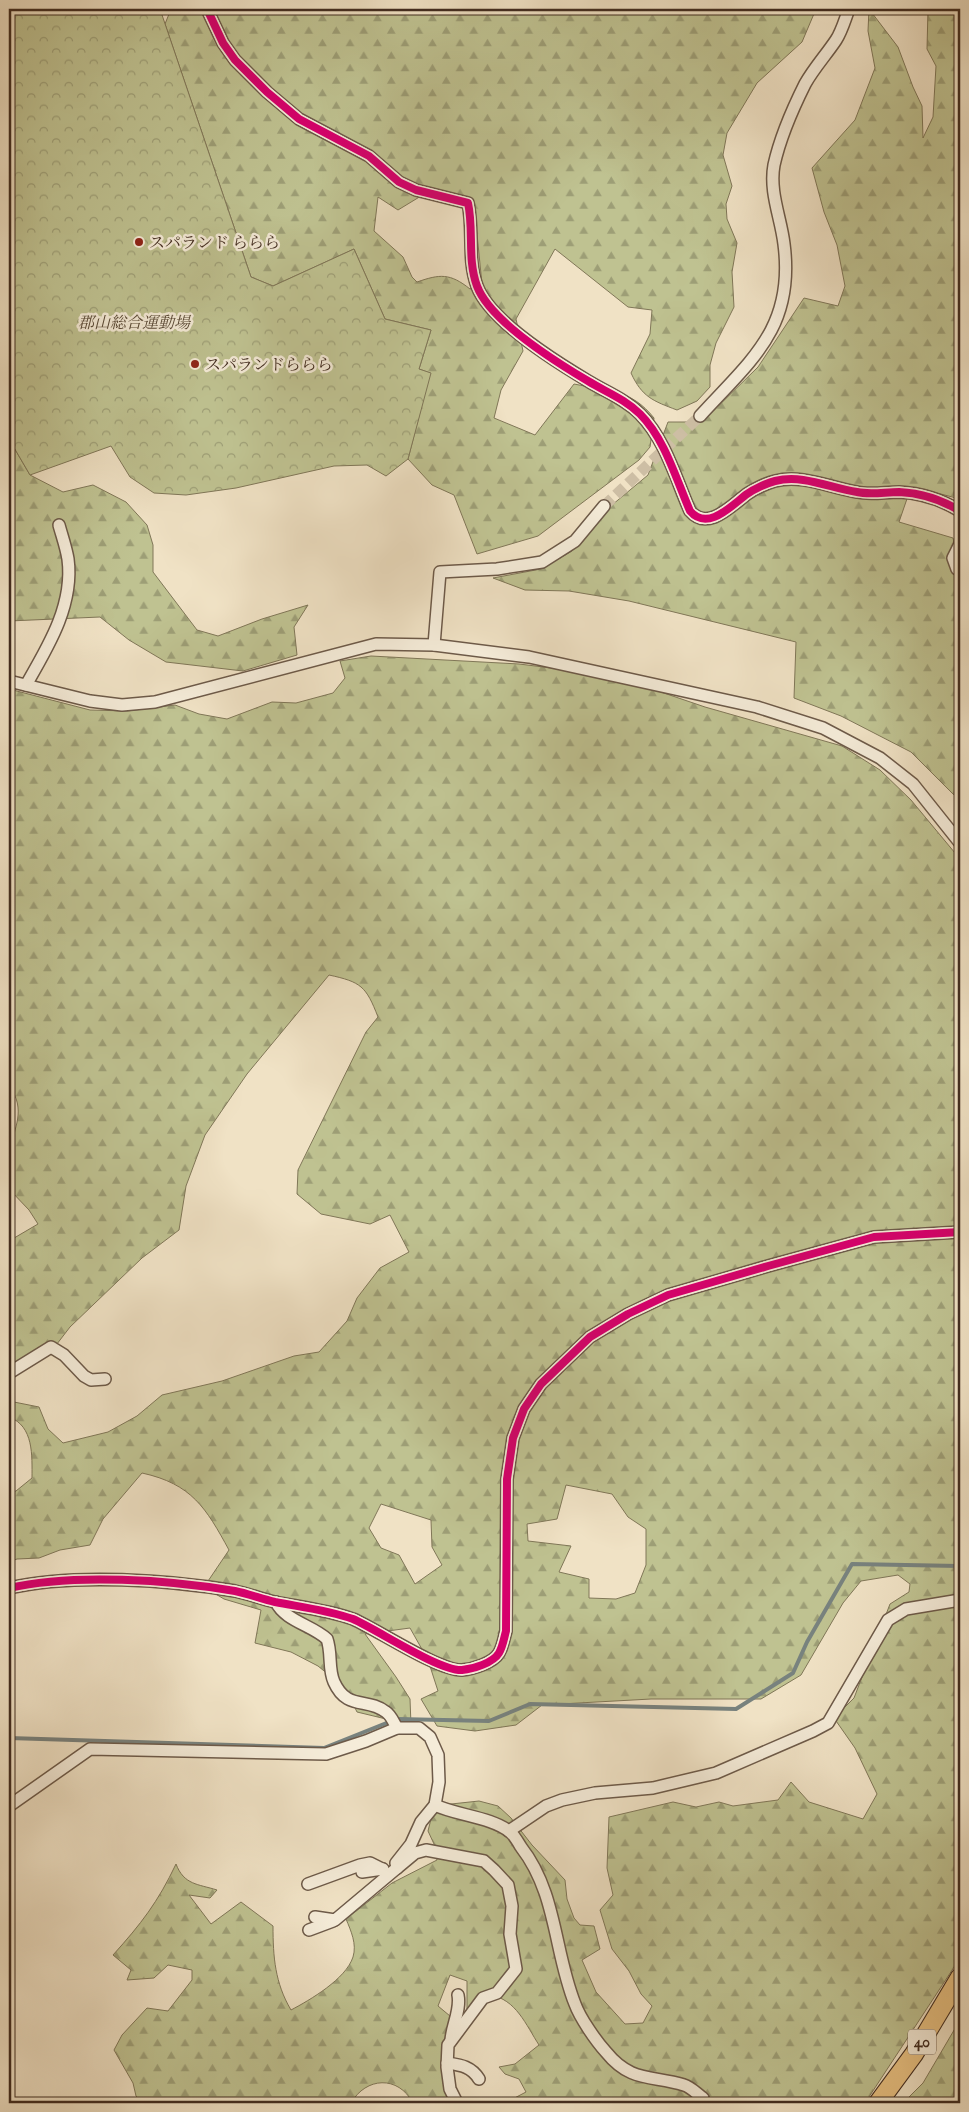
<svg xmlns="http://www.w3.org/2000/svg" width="969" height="2112" font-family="'IM FELL Double Pica','Noto Serif JP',serif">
	<defs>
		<pattern id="forest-firs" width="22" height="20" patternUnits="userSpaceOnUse" patternTransform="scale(1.25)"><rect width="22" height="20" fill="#bfc291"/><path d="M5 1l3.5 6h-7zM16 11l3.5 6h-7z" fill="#9d9e76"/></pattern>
		<pattern id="park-crowns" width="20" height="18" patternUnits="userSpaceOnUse" patternTransform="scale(1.25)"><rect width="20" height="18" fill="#bfc291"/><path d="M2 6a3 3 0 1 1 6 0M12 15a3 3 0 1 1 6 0" fill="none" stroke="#9d9e76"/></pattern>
	</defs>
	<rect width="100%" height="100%" fill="#f0e2c5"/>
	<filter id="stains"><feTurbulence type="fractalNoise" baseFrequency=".004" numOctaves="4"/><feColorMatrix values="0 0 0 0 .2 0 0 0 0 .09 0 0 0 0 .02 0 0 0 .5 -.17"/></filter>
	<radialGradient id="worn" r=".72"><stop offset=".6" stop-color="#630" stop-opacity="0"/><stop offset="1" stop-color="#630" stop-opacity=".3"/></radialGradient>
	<g fill="url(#forest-firs)" stroke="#807758" fill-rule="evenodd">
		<path d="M171,9H816L802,42L757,83L727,133L723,155L732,186L726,204L727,219L737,243L732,272L734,307L716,343L710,365V387L697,401L677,410C653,401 642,397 631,373L650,334L652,310L628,307L555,249L516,319L523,351L501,390L494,418L535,435L574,384C608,391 631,389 654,418L650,447L639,460L538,536L477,554L454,495L432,485L408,459L430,373L419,369L431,330L385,319L354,249L273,286L251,277L165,24ZM428,187L456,194L474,204L482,284L470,289C450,273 440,274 417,282L412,277L403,257L374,231L378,197L398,210L421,196Z"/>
		<polygon points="869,9 898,47 913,87 922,106 923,138 933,117 936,66 927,49 928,9 960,9 960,499 933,492 909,493 899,522 953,538 960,569 960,801 911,752 841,716 794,698 796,642 629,601 569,591 525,590 493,578 541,569 572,551 606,510 648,475 668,422 702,422 758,367 804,298 838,306 845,286 837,245 824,212 812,168 855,120 875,68 868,31"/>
		<polygon points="9,439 30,475 63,492 93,485 126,502 147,525 153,545 153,572 197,630 218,636 262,619 308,605 294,627 297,655 243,671 166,662 129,640 100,617 9,621"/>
		<path d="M371,656L519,664L576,671L652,689L705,707L842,746L880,770L911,800L960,859V1958L865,2103H735L724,2100V2103H505L526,2092L519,2079L505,2074L499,2067L515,2064L539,2045C526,2025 516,1999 490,1995L467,2016V1981L450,1975L438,2006L456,2021L449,2064L457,2103H413C398,2075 366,2077 351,2103H142L136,2096L133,2083L114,2050L122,2035L147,2008L168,2011L192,1980V1970L168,1965L154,1978L127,1980L131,1970L113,1955C141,1924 158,1902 176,1864C184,1885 198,1884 217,1890L210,1898L189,1895L211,1924L241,1902L273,1926C273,1957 275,1983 291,2010C310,2000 346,1979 353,1957C357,1944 351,1931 346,1919L392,1883L437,1860L434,1844L428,1831L433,1811L442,1805L479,1801L498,1806L511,1818L532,1845L565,1880L567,1899L574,1918L580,1925L594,1926L600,1949L582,1960L596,1992L625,2024L643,2023L652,2006L641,1994L629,1971L612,1949L600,1910L613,1895L607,1868L609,1817L673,1802L696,1807L719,1802L733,1806L778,1800L791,1782L809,1802L863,1819L877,1794L855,1748L834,1718L854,1698L890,1604L909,1592L910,1584L898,1575L861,1581L843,1603L801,1675L761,1699H651L542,1705L516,1725L475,1731L437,1726L421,1699L438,1691L428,1660L410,1628L365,1634L396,1677L410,1699L411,1725L357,1712L346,1689L318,1666L291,1652L255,1643L261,1610L224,1599L204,1587L229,1550C206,1508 192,1484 142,1473L103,1519L90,1545L60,1550L39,1558L17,1559L9,1562V1493L16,1491L32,1478C32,1456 34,1426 9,1417V1401L39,1407L48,1429L63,1443L108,1432L137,1416L162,1395L222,1381L294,1356L319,1352L347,1321L357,1298L380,1268L409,1252L390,1215L370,1224L321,1214L297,1194L298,1170L366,1032L378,1017C366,986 361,982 329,975L247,1074L205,1135L186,1186L179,1230L142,1258L70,1327L50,1353L9,1375V1241L38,1224L29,1210L9,1189C9,1177 7,1164 9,1153C14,1127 27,1111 9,1085V689L90,710L127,711L175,705L199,714L227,719L272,702L296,703L333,693L345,678L340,661ZM566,1485L612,1494L628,1517L646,1529V1565L635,1593L616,1599L589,1598V1579L559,1572L571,1546L528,1541L527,1524L557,1519ZM381,1504L431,1520L432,1547L442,1565L415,1584L399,1555L381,1548L369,1528Z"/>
		<polygon points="960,2020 960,2103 903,2103 923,2083"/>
	</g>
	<polygon fill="url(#park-crowns)" stroke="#807758" points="9,9 160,9 251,277 273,286 354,249 385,319 431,330 419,369 431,373 408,459 386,476 367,465 334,466 236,488 186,495 154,493 130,477 111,446 30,475 9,439"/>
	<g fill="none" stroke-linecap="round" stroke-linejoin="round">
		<g stroke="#78827e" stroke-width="4">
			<polyline points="397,1719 489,1721 530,1704 736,1709 793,1673 807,1642 852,1564 959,1566"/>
			<polyline points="9,1738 324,1748 389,1722"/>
		</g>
		<polyline stroke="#cdbea4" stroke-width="11" stroke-dasharray="11 5.5" stroke-linecap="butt" points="604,506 700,416"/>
		<defs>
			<g id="minor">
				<path d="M207,9L223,43L235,60L267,92L299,119L369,156L399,182L416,190L468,203C474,230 467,259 477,286C490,321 556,362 588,381C606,392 625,399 640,414C665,439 676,479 690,511C708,532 732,505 747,494C754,489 767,483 775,481C803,474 830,488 857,492C870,495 885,492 899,492C921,493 942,500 960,511"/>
				<path d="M700,416C751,360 795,328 784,244C781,218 769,192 774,165C780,138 793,108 805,84C814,68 826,55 836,40C842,31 845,19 849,9"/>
				<polyline points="960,544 953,558 957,569 960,570"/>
				<polyline points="434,645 440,572 497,569 542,562 575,541 604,506"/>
				<polyline points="9,681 90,701 122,705 155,702 376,644 434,645 529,657 757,707 823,728 880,758 913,784 960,843"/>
				<path d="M26,685C48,647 74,605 68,559C66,547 62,536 59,525"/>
				<polyline points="9,1373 51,1347 64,1355 84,1376 91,1380 105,1379"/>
				<path d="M9,1588C74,1573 170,1580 235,1591C249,1594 262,1599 275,1602C301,1607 328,1610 353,1619C378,1630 439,1671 462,1670C473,1669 493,1663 499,1653C503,1646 504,1638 506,1631L507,1479L513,1438L524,1409L541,1384L590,1337L628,1314L668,1295L768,1266L874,1237L960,1232"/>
				<path d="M276,1602C285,1621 312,1625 327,1639C332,1653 328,1669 334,1682C347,1711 367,1697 386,1712C391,1715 394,1723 397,1728"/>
				<path d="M435,1805C455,1815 492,1817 510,1832C514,1835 518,1842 521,1847C557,1893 554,1952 575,2004C580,2018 596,2041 606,2052C631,2083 652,2075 684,2085C691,2087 697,2094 703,2098V2103"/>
				<polyline points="9,1806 90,1749 326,1754 366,1741 397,1728 419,1728 430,1737 438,1755 439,1782 435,1805 421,1822 411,1844 396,1863 397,1868 415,1853 426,1850 484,1861 494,1870 508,1885 512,1906 510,1934 516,1969 497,1993 483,1998 448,2045 447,2067 450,2089 457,2103"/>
				<polyline points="509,1831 546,1806 562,1800 595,1793 653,1788 716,1773 813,1731 828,1723 888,1620 906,1609 960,1600"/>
				<polyline points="362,1872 383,1869"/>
				<polyline points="308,1884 360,1865 370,1863 382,1869"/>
				<polyline points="315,1917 335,1920 397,1868"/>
				<polyline points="309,1930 333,1921"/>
				<path d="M451,2040C452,2025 461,2010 458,1995"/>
				<path d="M447,2063C460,2065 471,2066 479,2079"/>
			</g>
			<polyline id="primary" points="878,2103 914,2054 960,1977"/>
		</defs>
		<use href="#minor" stroke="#6d5a49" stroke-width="14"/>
		<use href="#primary" stroke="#412c20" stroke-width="20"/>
		<use href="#minor" stroke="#f5ecd9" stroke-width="11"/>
		<use href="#primary" stroke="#e8c182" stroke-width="18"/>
		<defs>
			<g id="cycleway">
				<path d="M207,9L223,43L235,60L267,92L299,119L369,156L399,182L416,190L468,203C474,230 467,259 477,286C490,321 556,362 588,381C606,392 625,399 640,414C665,439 676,479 690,511C708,532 732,505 747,494C754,489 767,483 775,481C803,474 830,488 857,492C870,495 885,492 899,492C921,493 942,500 960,511"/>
				<path d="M9,1588C74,1573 170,1580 235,1591C249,1594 262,1599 275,1602C301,1607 328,1610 353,1619C378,1630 439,1671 462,1670C473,1669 493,1663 499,1653C503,1646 504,1638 506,1631L507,1479L513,1438L524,1409L541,1384L590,1337L628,1314L668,1295L768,1266L874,1237L960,1232"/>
			</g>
		</defs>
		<use href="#cycleway" stroke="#f5ecd9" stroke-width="11"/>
		<use href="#cycleway" stroke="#d6006c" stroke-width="8"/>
	</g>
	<g fill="#8f2418" stroke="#f5ecd9" stroke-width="2">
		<circle cx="139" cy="242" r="5"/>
		<circle cx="195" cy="364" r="5"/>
	</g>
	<g text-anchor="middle" stroke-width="5" stroke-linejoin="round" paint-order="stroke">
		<rect fill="#f5ecd9" stroke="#776658" stroke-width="1" x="908" y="2029.5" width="28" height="25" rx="4"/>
		<g font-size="15" font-weight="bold" fill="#412c20">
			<text x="922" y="2047">40</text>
		</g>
		<g font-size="16" fill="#412c20" stroke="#f5ecd9" text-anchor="start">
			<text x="149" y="248">スパランド ららら</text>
			<text x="205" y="370">スパランドららら</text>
		</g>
		<g font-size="16" font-style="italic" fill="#5a4a37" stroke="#f5ecd9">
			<text x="134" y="328">郡山総合運動場</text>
		</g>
	</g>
	<rect width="969" height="2112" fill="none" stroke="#f0e2c5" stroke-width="30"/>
	<rect x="10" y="10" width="949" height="2092" fill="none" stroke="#412c20" stroke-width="2.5"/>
	<rect x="15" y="15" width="939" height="2082" fill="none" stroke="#412c20"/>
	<rect width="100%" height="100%" filter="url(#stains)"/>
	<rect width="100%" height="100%" fill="url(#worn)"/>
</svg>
